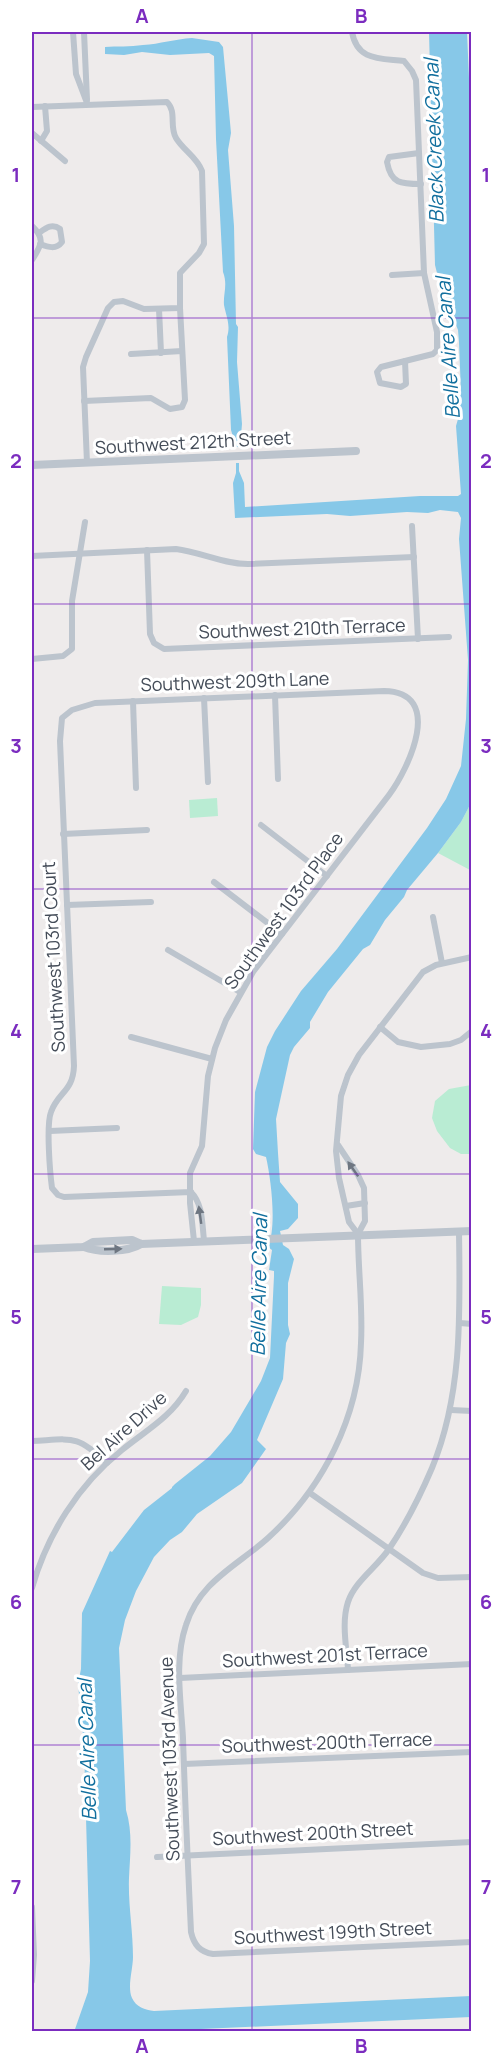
<svg xmlns="http://www.w3.org/2000/svg" width="503" height="2063" font-family="Manrope,sans-serif">
	<rect width="100%" height="100%" fill="#eeebeb"/>
	<g fill="#b9ecd3">
		<polygon points="217,798 218,816 190,818 189,800"/>
		<polygon points="471,803 472,864 470,870 438,853 461,822"/>
		<polygon points="471,1085 471,1154 461,1154 450,1148 437,1131 432,1118 435,1101 449,1089"/>
		<polygon points="162,1286 201,1288 201,1305 198,1317 181,1325 159,1324"/>
	</g>
	<g fill="#87c8e8">
		<path d="M429,32H467L471,124V803L461,822L438,853L407,890L404,897L385,920L370,945L363,949L328,992L310,1022V1028L294,1047L290,1055L276,1119L278,1153L280,1182L298,1204V1218L288,1229L280,1231L283,1245L289,1249L294,1259L288,1283V1325L290,1334L286,1343L283,1379L257,1440L266,1449L242,1483L197,1514L182,1532L170,1540L154,1557L136,1591L125,1620L119,1648L126,1810C133,1833 130,1855 129,1878C128,1904 133,1931 133,1957C133,1969 127,1987 132,1998C136,2007 145,2010 154,2011L471,1996V2017L157,2031L74,2032L88,1992L90,1961L84,1746L78,1684L81,1669L82,1613L110,1551L112,1552L144,1510L172,1488V1487L175,1484L210,1456L231,1432L261,1381L270,1358L274,1276V1271L269,1270L272,1250L268,1247C277,1226 271,1179 266,1157L256,1154L253,1149L255,1092L267,1047L275,1031L301,991L337,949L427,828L446,799L461,766L466,719L468,660L459,539L461,518L458,512L440,510L428,513L407,512L350,516L327,514L235,518L233,483L236,473V463H239V471L244,483L245,507L420,496H458L461,494L456,426L460,412L458,403L461,393L459,342L458,330L453,317L445,305L435,265Z"/>
		<path d="M192,38L219,42L223,47L231,133L228,150L234,226L236,324L238,327L237,362L242,424L240,447H236L231,430L227,337C231,325 226,316 224,305C223,294 228,285 223,272L216,139L214,56L209,53L170,55L142,52L124,55L105,54V47C117,46 130,47 143,45C160,44 175,39 192,38Z"/>
	</g>
	<g fill="none" stroke-linecap="round" stroke-linejoin="round">
		<g stroke="#bcc4cd" stroke-width="6">
			<polyline points="73,32 76,74 87,103"/>
			<polyline points="84,32 87,100"/>
			<path d="M352,32C357,61 380,58 404,61L412,71L416,80L424,273L437,332V350L433,354L405,361"/>
			<path d="M32,107L167,102C177,112 169,126 176,138C183,150 197,157 202,171L204,244L199,253L180,273V308L144,309L123,301L114,302L108,308L86,357L83,367L87,463"/>
			<polyline points="32,133 65,161"/>
			<polyline points="41,141 47,131 45,106"/>
			<path d="M419,153L389,157L387,162C391,184 401,184 421,184"/>
			<path d="M32,226C46,239 41,246 32,260"/>
			<path d="M39,233C46,228 52,223 60,229L62,242C56,250 48,247 40,244"/>
			<polyline points="392,275 424,273"/>
			<polyline points="159,309 161,353"/>
			<polyline points="131,354 182,351"/>
			<polygon points="405,361 406,384 401,387 380,383 377,372 381,367"/>
			<polyline points="84,401 151,398 170,409 182,407 185,400 180,308"/>
			<polyline points="412,526 418,639"/>
			<polyline points="147,550 150,634 154,643 164,649 449,637"/>
			<path d="M32,556L176,549C201,552 222,564 248,564L414,557"/>
			<polyline points="32,659 63,656 72,649 72,601 85,522"/>
			<polyline points="275,695 278,779"/>
			<polyline points="204,698 208,782"/>
			<polyline points="133,701 136,788"/>
			<polyline points="261,825 327,876"/>
			<polyline points="63,834 147,830"/>
			<polyline points="214,882 282,934"/>
			<polyline points="67,905 151,902"/>
			<polyline points="433,917 442,963"/>
			<polyline points="168,950 240,992"/>
			<polyline points="380,1027 398,1042 421,1047 450,1044 461,1040 472,1031"/>
			<polyline points="131,1037 212,1059"/>
			<polyline points="50,1131 117,1128"/>
			<path d="M338,1145L358,1175L364,1188L365,1221L358,1234C358,1270 363,1307 361,1343C359,1417 323,1488 268,1538C237,1566 200,1581 186,1625C174,1660 181,1701 183,1738C185,1802 188,1867 191,1932C194,1945 200,1952 213,1954L472,1942"/>
			<path d="M191,1192L64,1197L58,1195L52,1188C50,1173 46,1125 51,1112C58,1092 73,1092 74,1066L60,741L62,718L72,710L95,703L384,691C445,692 409,768 389,795L253,972L226,1020L215,1048L208,1076L202,1146L190,1173V1203L194,1241"/>
			<path d="M191,1192C203,1204 202,1224 204,1240"/>
			<polyline points="346,1206 365,1203"/>
			<polyline points="358,1234 349,1222 339,1178 336,1151 341,1096 348,1075 359,1055 423,972 436,965 472,957"/>
			<polyline points="460,1323 472,1324"/>
			<polyline points="451,1410 472,1411"/>
			<path d="M32,1441C72,1439 76,1434 107,1463"/>
			<polyline points="310,1493 423,1573 438,1578 472,1577"/>
			<path d="M32,1588C47,1535 78,1485 122,1450C145,1431 170,1418 186,1391"/>
			<path d="M348,1670C347,1649 341,1623 348,1602C355,1581 377,1567 389,1549C406,1524 420,1496 432,1468C463,1393 460,1311 459,1231"/>
			<polyline points="180,1678 472,1664"/>
			<polyline points="184,1764 472,1752"/>
			<polyline points="157,1857 472,1842"/>
			<polyline points="32,1907 34,1955 32,1981"/>
		</g>
		<g stroke="#bcc4cd" stroke-width="8">
			<polyline points="32,465 356,451"/>
			<path d="M84,1247C99,1253 128,1252 141,1244"/>
			<polyline points="32,1249 84,1247 93,1242 132,1240 141,1244 472,1231"/>
		</g>
	</g>
	<defs><path id="oneway-solid" d="M-6-.8H1V-3.2L6.5 0L1 3.2V.8H-6Z" transform="scale(1.5)"/></defs>
	<g fill="#6e7681">
		<use href="#oneway-solid" transform="translate(353 1169) rotate(-125)"/>
		<use href="#oneway-solid" transform="translate(200 1215) rotate(-98)"/>
		<use href="#oneway-solid" transform="translate(113 1249) rotate(-2)"/>
	</g>
	<path fill="none" stroke="#7b2cbf" stroke-width="1.5" stroke-opacity="0.55" d="M252,32V2032M32,318H472M32,604H472M32,889H472M32,1174H472M32,1459H472M32,1745H472"/>
	<g text-anchor="middle" stroke-width="6" stroke-linejoin="round" paint-order="stroke">
		<g font-size="18" fill="#444c58" stroke="#fff">
			<text transform="translate(193 443) rotate(-3)" y="6">Southwest 212th Street</text>
			<text transform="translate(302 629) rotate(-2)" y="6">Southwest 210th Terrace</text>
			<text transform="translate(235 682) rotate(-2)" y="6">Southwest 209th Lane</text>
			<text transform="translate(284 911) rotate(-54)" y="6">Southwest 103rd Place</text>
			<text transform="translate(54 957) rotate(-93)" y="6">Southwest 103rd Court</text>
			<text transform="translate(124 1431) rotate(-42)" y="6">Bel Aire Drive</text>
			<text transform="translate(325 1656) rotate(-3)" y="6">Southwest 201st Terrace</text>
			<text transform="translate(327 1743) rotate(-2)" y="6">Southwest 200th Terrace</text>
			<text transform="translate(170 1759) rotate(-92)" y="6">Southwest 103rd Avenue</text>
			<text transform="translate(313 1834) rotate(-3)" y="6">Southwest 200th Street</text>
			<text transform="translate(333 1933) rotate(-3)" y="6">Southwest 199th Street</text>
		</g>
		<g font-size="20" font-style="italic" fill="#116f9e" stroke="#fff">
			<text transform="translate(434 141) rotate(-92)" y="7">Black Creek Canal</text>
			<text transform="translate(448 348) rotate(-94)" y="7">Belle Aire Canal</text>
			<text transform="translate(259 1285) rotate(-89)" y="7">Belle Aire Canal</text>
			<text transform="translate(87 1750) rotate(-92)" y="7">Belle Aire Canal</text>
		</g>
	</g>
	<rect width="503" height="2063" fill="none" stroke="#ffffff" stroke-width="66"/>
	<rect x="33" y="33" width="437" height="1997" fill="none" stroke="#7b2cbf" stroke-width="2"/>
	<g font-size="20" text-anchor="middle" font-weight="bold" fill="#7b2cbf">
		<text x="142" y="23">A</text>
		<text x="361" y="23">B</text>
		<text x="16" y="182">1</text>
		<text x="486" y="182">1</text>
		<text x="16" y="468">2</text>
		<text x="486" y="468">2</text>
		<text x="16" y="753">3</text>
		<text x="486" y="753">3</text>
		<text x="16" y="1038">4</text>
		<text x="486" y="1038">4</text>
		<text x="16" y="1324">5</text>
		<text x="486" y="1324">5</text>
		<text x="16" y="1609">6</text>
		<text x="486" y="1609">6</text>
		<text x="16" y="1894">7</text>
		<text x="486" y="1894">7</text>
		<text x="142" y="2053">A</text>
		<text x="361" y="2053">B</text>
	</g>
</svg>
